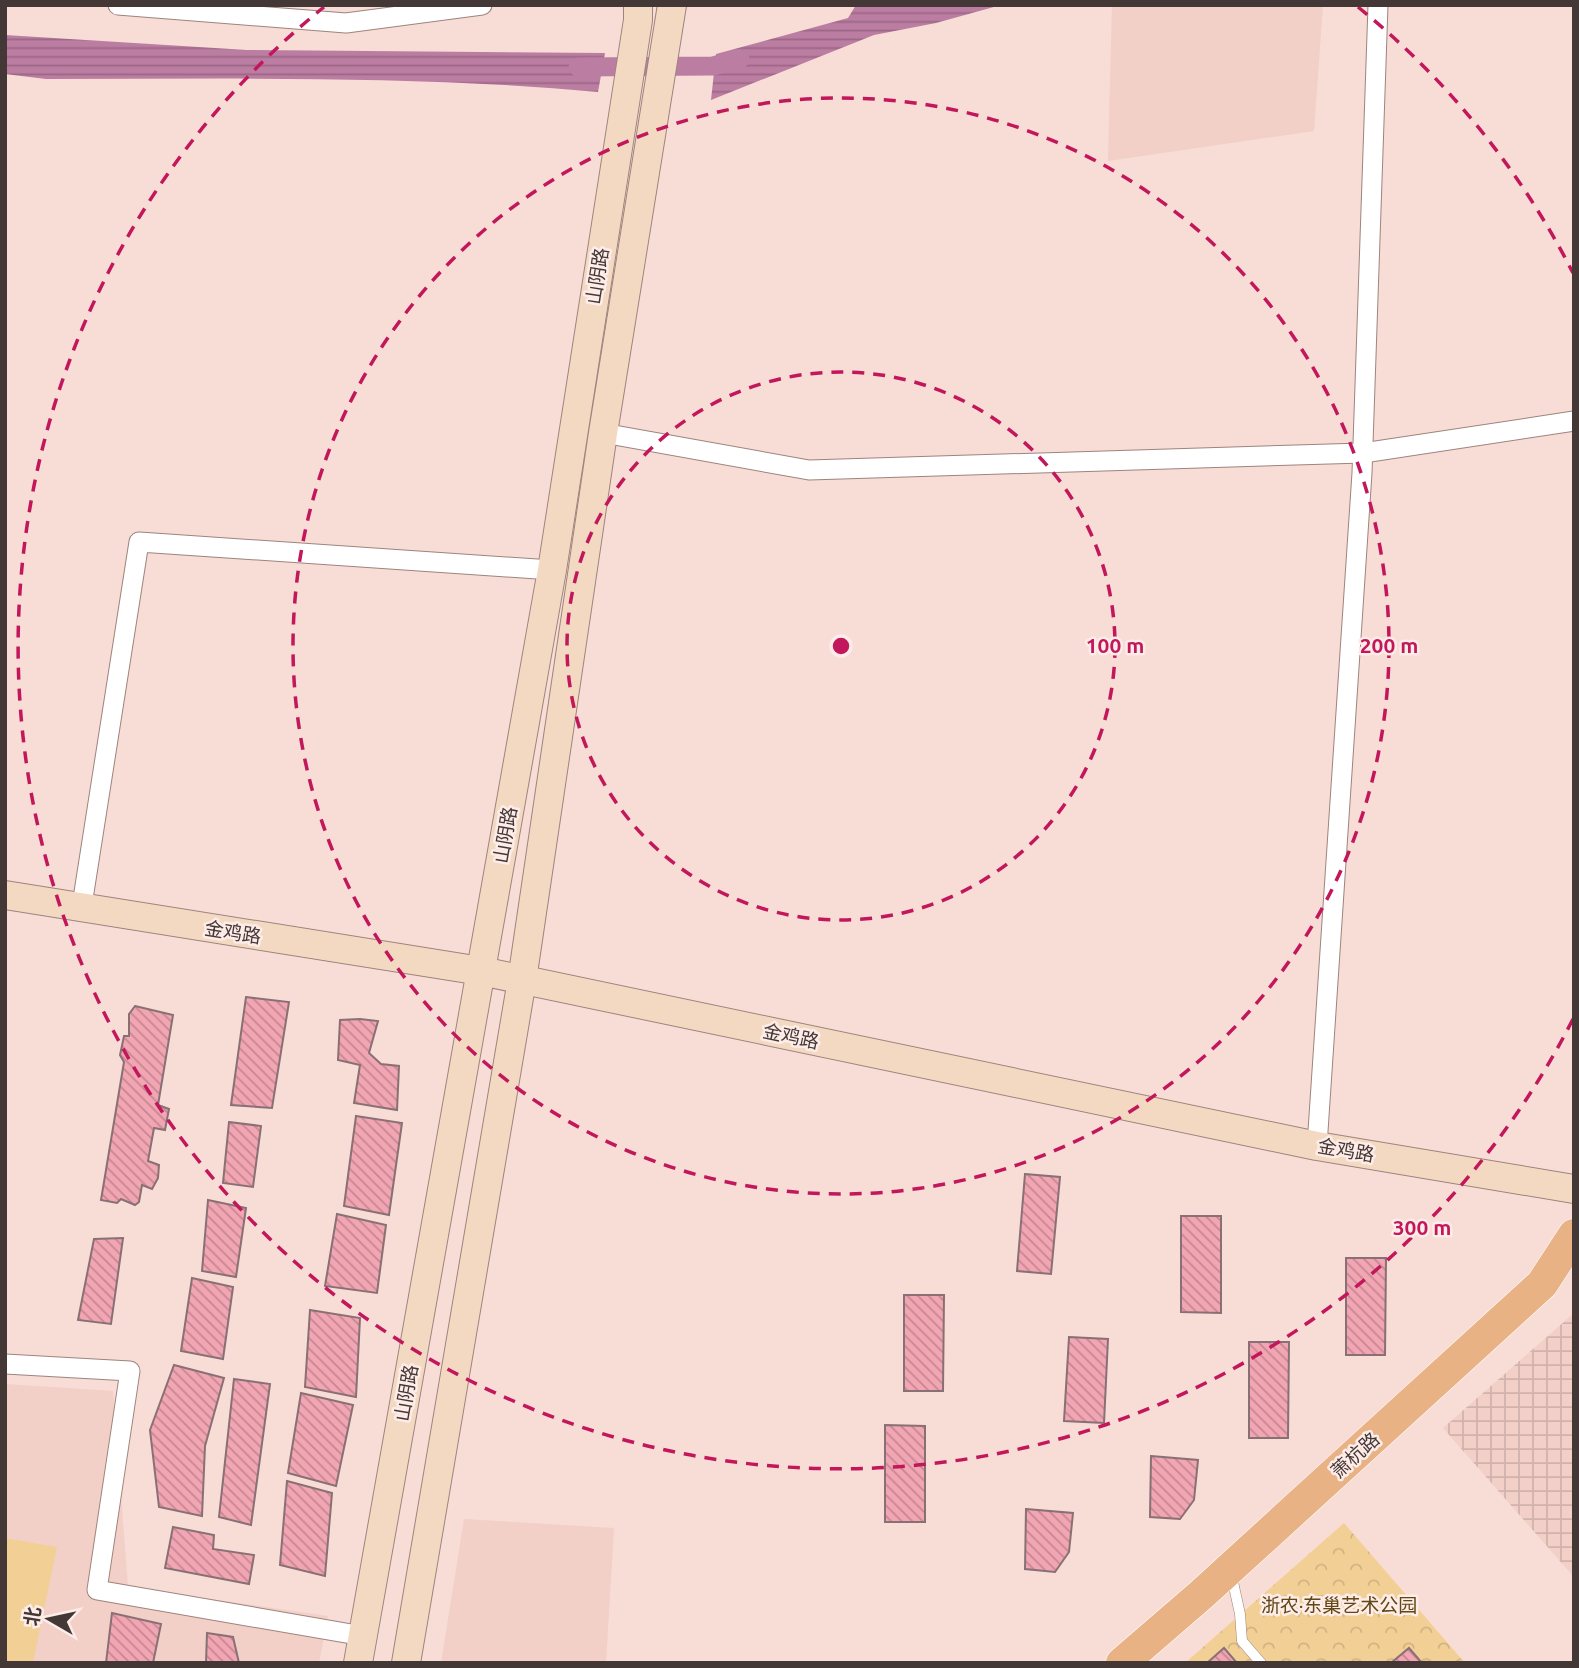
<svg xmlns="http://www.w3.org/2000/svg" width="1579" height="1668" font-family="Ubuntu,'Noto Sans SC',sans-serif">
	<defs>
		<pattern id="industrial-grid" width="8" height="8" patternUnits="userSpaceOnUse" patternTransform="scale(1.75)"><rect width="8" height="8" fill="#f2cfc7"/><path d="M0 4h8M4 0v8" fill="none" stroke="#d1b2ac"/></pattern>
		<pattern id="park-crowns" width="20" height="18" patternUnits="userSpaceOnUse" patternTransform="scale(1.75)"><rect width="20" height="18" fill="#f2d095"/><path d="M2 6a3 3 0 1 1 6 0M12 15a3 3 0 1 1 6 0" fill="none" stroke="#d1b381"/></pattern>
		<pattern id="water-rules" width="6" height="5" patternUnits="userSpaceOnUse" patternTransform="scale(1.75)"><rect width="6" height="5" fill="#bc7da2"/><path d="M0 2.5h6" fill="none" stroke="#9a6785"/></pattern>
		<pattern id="building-back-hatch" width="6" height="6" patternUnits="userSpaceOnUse" patternTransform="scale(1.75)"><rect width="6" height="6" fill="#f2a5b3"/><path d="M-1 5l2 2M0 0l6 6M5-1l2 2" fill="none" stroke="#c68792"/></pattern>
	</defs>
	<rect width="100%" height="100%" fill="#f8dcd6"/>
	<g fill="#f2cfc7">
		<polygon points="1112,5 1323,5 1314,131 1108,161"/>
		<polygon points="5,1384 113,1391 128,1587 328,1616 319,1663 5,1663"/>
		<polygon points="464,1519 614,1528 606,1663 441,1663"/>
	</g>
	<polygon fill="url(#industrial-grid)" points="1574,1313 1574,1577 1443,1428"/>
	<polygon fill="url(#park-crowns)" points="1344,1523 1465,1663 1185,1663"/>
	<polygon fill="#f2d095" points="5,1538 57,1547 33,1663 5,1663"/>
	<g fill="url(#water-rules)">
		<polygon points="856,5 1001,5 936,23 874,35 711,100 716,54 848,18"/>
		<path d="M5,35L247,50L605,53L598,92C414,75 230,79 46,79L5,74Z"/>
	</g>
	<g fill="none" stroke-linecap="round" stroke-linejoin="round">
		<polyline stroke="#bc7da2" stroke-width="19" points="578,67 713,66 740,59"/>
	</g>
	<g fill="url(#building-back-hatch)" stroke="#897074" stroke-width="2">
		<polygon points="246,997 289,1002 272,1108 231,1105"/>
		<polygon points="135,1006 173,1015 158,1105 169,1109 165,1130 154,1128 148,1161 159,1165 158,1178 152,1189 142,1185 139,1202 135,1205 121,1199 117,1203 101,1200 124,1062 120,1055 124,1036 129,1036 129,1014"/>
		<polygon points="360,1019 378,1021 369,1053 381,1064 399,1066 397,1110 354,1103 360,1065 338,1060 340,1020"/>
		<polygon points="356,1116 402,1123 389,1215 344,1206"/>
		<polygon points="229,1122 261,1126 253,1187 223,1183"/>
		<polygon points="1025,1174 1060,1177 1051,1274 1017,1271"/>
		<polygon points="208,1200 246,1208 236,1277 202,1271"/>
		<polygon points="337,1214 386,1225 377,1293 325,1286"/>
		<polygon points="1181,1216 1221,1216 1221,1313 1181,1312"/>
		<polygon points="123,1238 111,1324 78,1320 94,1239"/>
		<polygon points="1346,1258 1386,1258 1385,1355 1346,1355"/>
		<polygon points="192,1278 233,1287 223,1359 181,1351"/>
		<polygon points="904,1295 944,1295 943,1391 904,1391"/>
		<polygon points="310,1310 360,1318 356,1397 305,1387"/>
		<polygon points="1069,1337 1108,1339 1104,1423 1064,1421"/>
		<polygon points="1249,1342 1289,1342 1288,1438 1249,1438"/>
		<polygon points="174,1365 224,1378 205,1446 202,1516 159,1507 150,1430"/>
		<polygon points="234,1379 270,1384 251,1525 219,1517"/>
		<polygon points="301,1393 353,1405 336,1486 288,1473"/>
		<polygon points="885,1425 925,1426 925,1522 885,1522"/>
		<polygon points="1151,1456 1198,1460 1194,1500 1180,1519 1150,1517"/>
		<polygon points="287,1481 332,1493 325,1576 280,1565"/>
		<polygon points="1026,1509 1073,1513 1069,1552 1055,1572 1025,1569"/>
		<polygon points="173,1527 214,1535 213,1549 254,1555 249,1584 165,1568"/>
		<polygon points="112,1613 161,1624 153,1663 106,1663"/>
		<polygon points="207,1633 233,1637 239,1663 206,1663"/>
		<polygon points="1224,1648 1237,1663 1207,1663"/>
		<polygon points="1409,1648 1422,1663 1391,1663"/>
	</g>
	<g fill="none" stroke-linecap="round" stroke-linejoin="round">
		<defs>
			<polyline id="lane" points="1231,1573 1240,1614 1242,1641 1261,1663"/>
			<g id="street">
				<polyline points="118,5 346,23 482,5"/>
				<polyline points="603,433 809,470 1363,453 1574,421"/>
				<polyline points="82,905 139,542 552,570"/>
				<polyline points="1317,1146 1362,473 1378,5"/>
				<polyline points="5,1364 130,1371 97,1590 363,1636"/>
			</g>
			<g id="secondary">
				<polyline points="5,895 481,971 1317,1146 1574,1189"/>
				<polyline points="358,1663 552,570 638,20 638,5"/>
				<polyline points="406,1663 522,980 603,433 672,5"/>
			</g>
			<polyline id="primary" points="1122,1663 1202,1594 1542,1284 1574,1235"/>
		</defs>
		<use href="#lane" stroke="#9d847e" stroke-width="11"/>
		<use href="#street" stroke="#9d847e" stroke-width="21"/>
		<use href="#secondary" stroke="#9d847e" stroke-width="30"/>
		<use href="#primary" stroke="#fff" stroke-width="33"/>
		<use href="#lane" stroke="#fff" stroke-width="10"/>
		<use href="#street" stroke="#fff" stroke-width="19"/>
		<use href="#secondary" stroke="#f4d9c2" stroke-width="28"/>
		<use href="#primary" stroke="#e8b285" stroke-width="32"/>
	</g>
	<g fill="none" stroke="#c2185b" stroke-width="3.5" stroke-dasharray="12 9">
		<circle cx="841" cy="646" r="274"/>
		<circle cx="841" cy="646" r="548"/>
		<path d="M1573 1019A822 822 0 1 1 324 7M1358 7A822 822 0 0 1 1573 273"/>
	</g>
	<g text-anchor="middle" stroke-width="5" stroke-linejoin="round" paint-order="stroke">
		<g font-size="19" fill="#433836" stroke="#fdece8">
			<text transform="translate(597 276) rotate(-81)" y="7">山阴路</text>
			<text transform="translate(505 835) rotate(-80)" y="7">山阴路</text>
			<text transform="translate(233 932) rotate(9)" y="7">金鸡路</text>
			<text transform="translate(791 1036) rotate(12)" y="7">金鸡路</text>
			<text transform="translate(1346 1150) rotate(10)" y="7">金鸡路</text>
			<text transform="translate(406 1393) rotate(-80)" y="7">山阴路</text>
			<text transform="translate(1355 1455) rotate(-42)" y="7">萧杭路</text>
		</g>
		<g font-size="19" fill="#604715" stroke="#fdece8">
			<text x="1339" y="1612">浙农·东巢艺术公园</text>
		</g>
	</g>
	<circle cx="841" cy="646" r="10" fill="#c2185b" stroke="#fdece8" stroke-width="3.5"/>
	<g font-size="21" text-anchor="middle" font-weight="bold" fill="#c2185b" stroke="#fdece8" stroke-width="5" stroke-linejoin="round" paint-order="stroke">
		<text x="1115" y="653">100 m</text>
		<text x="1389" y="653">200 m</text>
		<text x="1422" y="1235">300 m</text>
	</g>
	<rect width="1579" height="1668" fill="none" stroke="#433836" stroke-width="14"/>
	<g transform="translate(49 1619) rotate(279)" stroke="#fdece8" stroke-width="5" paint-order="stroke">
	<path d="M0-5L12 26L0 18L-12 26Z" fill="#433836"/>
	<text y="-10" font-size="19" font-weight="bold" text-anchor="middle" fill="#433836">北</text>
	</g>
</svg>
